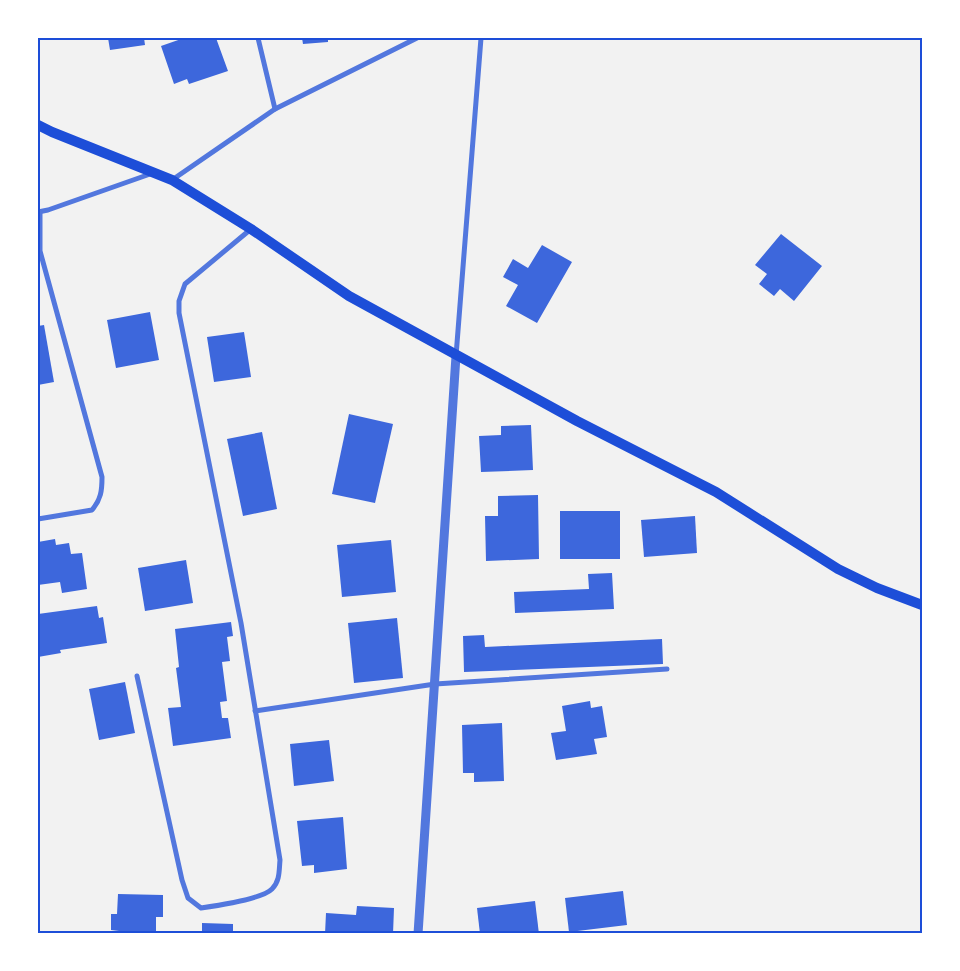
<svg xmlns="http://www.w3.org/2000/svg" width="960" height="971" font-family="'Titillium Web',sans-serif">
	<rect width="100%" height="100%" fill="#f2f2f2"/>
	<g fill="#3d67dc">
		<polygon points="108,38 144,38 145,45 110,50"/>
		<polygon points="184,38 216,38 228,71 189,84 187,79 174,84 161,46"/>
		<polygon points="302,38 328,38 328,42 303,44"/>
		<polygon points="781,234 822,266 794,301 780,289 774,296 759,284 767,274 755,265"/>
		<polygon points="542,245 572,262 537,323 506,306 518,285 503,277 513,259 528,268"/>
		<polygon points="150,312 159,360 116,368 107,320"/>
		<polygon points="44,325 54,382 38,385 38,326"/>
		<polygon points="244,332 251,377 214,382 207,337"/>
		<polygon points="349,414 393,424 375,503 332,494"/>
		<polygon points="531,425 533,470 481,472 479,436 501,435 501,426"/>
		<polygon points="262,432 277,509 243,516 227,439"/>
		<polygon points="538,495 539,559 486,561 485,516 498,516 498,496"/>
		<rect x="560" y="511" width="60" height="48"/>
		<polygon points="695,516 697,553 644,557 641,520"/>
		<polygon points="55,539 56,545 69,543 71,554 82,553 87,589 62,593 60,582 38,585 38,542"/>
		<polygon points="391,540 396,592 342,597 337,545"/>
		<polygon points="186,560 193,603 145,611 138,568"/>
		<polygon points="612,573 614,609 515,613 514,592 589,589 588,574"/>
		<polygon points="97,606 99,618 103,617 107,643 60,650 61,653 38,657 38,614"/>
		<polygon points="397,618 403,678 354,683 348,623"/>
		<polygon points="231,622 233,636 227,637 230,661 222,662 227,701 220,702 222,718 228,718 231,738 173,746 168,708 181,707 176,668 179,667 175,629"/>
		<polygon points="484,635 485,647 662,639 663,664 464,672 463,636"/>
		<polygon points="125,682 135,733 99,740 89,689"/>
		<polygon points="590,701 591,708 602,706 607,737 594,739 597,754 556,760 551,733 566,731 562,706"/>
		<polygon points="502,723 504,781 474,782 474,773 463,773 462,725"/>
		<polygon points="329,740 334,781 294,786 290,744"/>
		<polygon points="343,817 347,869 314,873 314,865 302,866 297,821"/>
		<polygon points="623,891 627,925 569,932 565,898"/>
		<polygon points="118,894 163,895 163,917 156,917 156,934 119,934 119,931 111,930 111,914 117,914"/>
		<polygon points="535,901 539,934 480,934 477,908"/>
		<polygon points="357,906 394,908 393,934 325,934 326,913 356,915"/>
		<polygon points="202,923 233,924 233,934 202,934"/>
	</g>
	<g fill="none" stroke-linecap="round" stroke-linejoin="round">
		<g stroke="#5277de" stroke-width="5">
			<polyline points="258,38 275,109"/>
			<polyline points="172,180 275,109 417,38"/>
			<polyline points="38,212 48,210 153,173"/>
			<polyline points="456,356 481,38"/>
			<path d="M38,519L92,510C101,499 102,491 102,477L40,251V212"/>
			<path d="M137,676L182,880L188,898L201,908C215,906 262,899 272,889C280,881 279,871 280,860L241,623L179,313V301L185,284L251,229"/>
			<polyline points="255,711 435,684 667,669"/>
		</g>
		<polyline stroke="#5277de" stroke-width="9" points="418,934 456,356"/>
		<polyline stroke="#1d4ed8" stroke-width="10" points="38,125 52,132 172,180 251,229 349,296 577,421 716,492 838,569 877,588 922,605"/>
	</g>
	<rect width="960" height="971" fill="none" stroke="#ffffff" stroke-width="78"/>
	<rect x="39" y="39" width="882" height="893" fill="none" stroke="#1d4ed8" stroke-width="2"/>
</svg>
